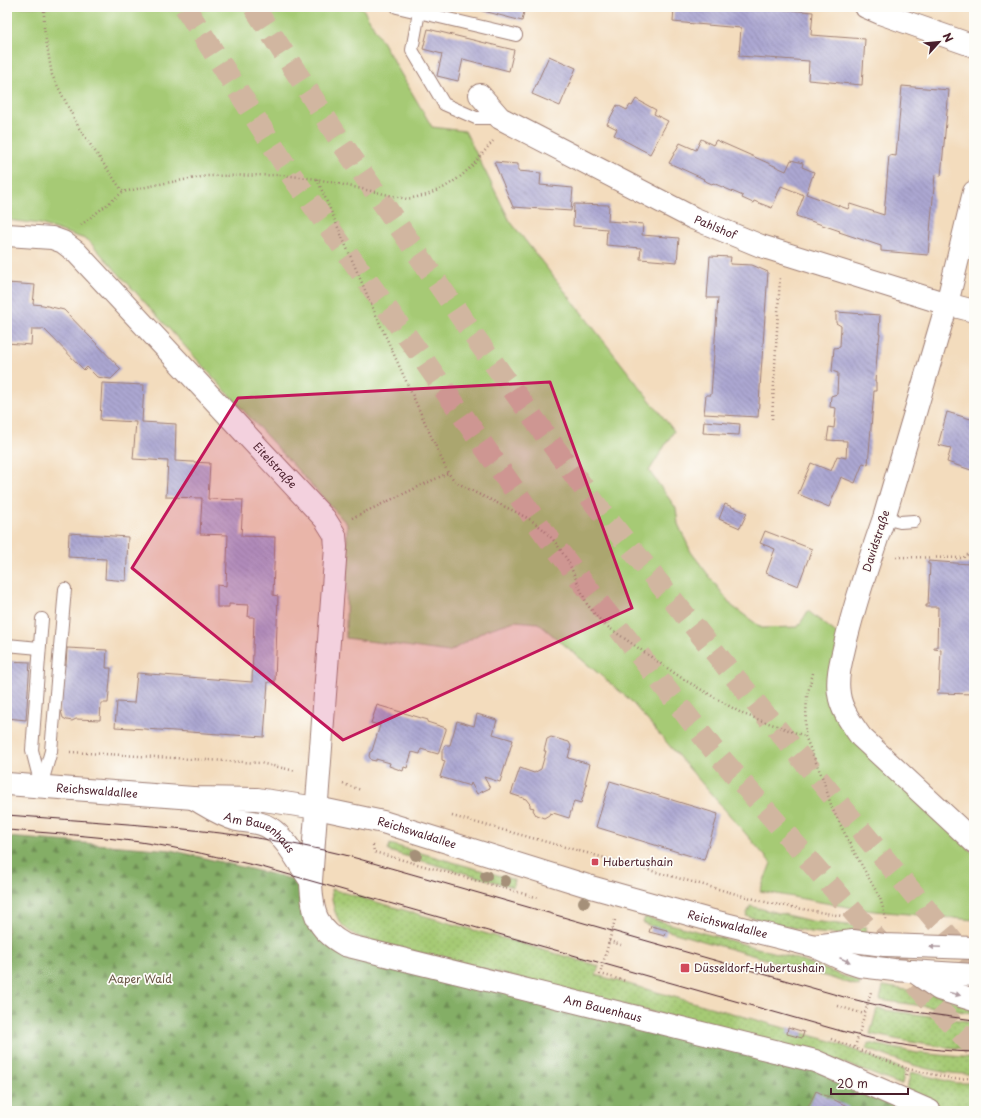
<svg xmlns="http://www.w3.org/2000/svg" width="981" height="1118" font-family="'Playpen Sans',sans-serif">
	<defs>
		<pattern id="grass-dots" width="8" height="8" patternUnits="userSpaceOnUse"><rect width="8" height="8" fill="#a6ca74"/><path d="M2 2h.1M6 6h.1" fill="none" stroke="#90ad65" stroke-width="1.8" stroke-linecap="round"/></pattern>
		<pattern id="forest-firs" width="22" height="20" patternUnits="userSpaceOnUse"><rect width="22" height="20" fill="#84ae66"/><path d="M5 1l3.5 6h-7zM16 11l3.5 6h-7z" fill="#6e8d54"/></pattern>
		<pattern id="building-back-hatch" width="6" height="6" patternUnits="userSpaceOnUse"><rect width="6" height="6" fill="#aca7d2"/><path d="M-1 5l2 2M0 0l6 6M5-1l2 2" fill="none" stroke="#8e87ab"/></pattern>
	</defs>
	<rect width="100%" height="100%" fill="#fdfcf7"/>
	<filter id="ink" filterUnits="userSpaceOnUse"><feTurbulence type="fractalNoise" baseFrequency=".025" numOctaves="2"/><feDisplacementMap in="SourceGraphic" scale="8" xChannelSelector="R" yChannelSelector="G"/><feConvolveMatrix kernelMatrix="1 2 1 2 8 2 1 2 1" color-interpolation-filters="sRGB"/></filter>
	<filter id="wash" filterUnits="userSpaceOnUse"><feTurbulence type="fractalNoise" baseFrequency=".012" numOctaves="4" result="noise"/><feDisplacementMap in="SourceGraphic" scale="16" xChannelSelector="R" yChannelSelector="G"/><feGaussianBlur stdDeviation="0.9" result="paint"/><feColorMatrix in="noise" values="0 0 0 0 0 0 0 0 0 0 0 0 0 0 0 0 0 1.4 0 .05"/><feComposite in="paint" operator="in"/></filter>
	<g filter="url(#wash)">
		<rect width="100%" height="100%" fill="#f3dcbd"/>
		<g fill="url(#grass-dots)" stroke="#787450">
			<polygon points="390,844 515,880 513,887 388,851"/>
			<path d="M331,889L599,966L596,975L831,1041L905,1070L902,1084H899L825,1056L361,938C338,927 333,914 331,889Z"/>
			<polygon points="750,906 811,921 866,927 865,937 810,932 746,916"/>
			<polygon points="645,917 794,958 860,982 859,986 651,926 643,923"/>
			<polygon points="883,986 942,996 971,1009 972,1013 880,1000"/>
			<path d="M877,1009L974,1022V1049C939,1048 904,1041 870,1034Z"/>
			<path d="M868,1043L917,1053L974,1058V1074C935,1075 903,1062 867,1049Z"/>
			<polygon points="911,1072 955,1083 974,1083 974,1111 941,1111 906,1092"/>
		</g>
		<polygon fill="url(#forest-firs)" stroke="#676648" points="7,837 171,850 300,881 336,948 815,1070 916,1111 7,1111"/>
		<polygon fill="#a6ca74" stroke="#787450" points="7,7 362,7 432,127 465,131 510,221 674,431 649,471 676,508 678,524 691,552 732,606 762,628 798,627 808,611 844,639 834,682 875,757 974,854 974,920 864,910 760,891 771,863 629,699 538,623 515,621 486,630 449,652 346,638 347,524 88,240 40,224 7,220"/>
		<g id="blocks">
			<g fill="url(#building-back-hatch)">
				<polygon points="468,7 525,7 522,21"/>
				<polygon points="674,7 751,7 813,12 811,35 865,39 862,85 808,80 809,61 739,56 741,28 673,22"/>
				<polygon points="428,29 514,50 509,71 463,59 458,81 437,76 442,54 423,49"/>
				<polygon points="549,56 576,68 560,106 532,94"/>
				<polygon points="902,86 949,90 941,176 935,175 928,255 881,251 881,246 839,232 840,231 796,216 804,195 781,186 772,208 754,201 753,203 742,198 743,196 713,183 712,184 703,180 704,179 669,163 680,143 696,150 701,139 713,145 716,140 786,171 791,160 803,163 802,167 814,172 806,194 848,209 850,204 884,215 889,155 896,156"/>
				<polygon points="636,99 656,110 654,114 668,121 650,154 614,135 617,129 607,124 617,105 627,110 630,105 632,106"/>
				<polygon points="494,162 518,164 518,171 541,173 540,185 573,188 571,211 513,207"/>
				<polygon points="574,204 609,205 608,221 643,224 642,235 679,238 677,262 640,259 641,248 606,245 607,229 573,226"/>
				<polygon points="710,256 731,257 730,264 752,265 768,272 758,417 704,414 706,395 711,395 718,298 707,298"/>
				<polygon points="7,283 35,285 33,304 43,305 64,310 121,369 111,379 97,377 87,367 84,370 44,329 32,329 31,345 7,343"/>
				<polygon points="836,312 880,315 879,334 880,334 879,342 878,342 875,382 876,382 876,391 874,391 868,465 863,463 855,483 841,477 829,507 798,494 811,463 831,471 837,456 846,458 847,441 827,440 829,427 834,428 836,408 830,407 831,396 837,394 838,373 832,371 834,348 840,347 841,326 836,323"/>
				<polygon points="102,383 144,385 142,422 176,424 175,461 210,463 208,499 243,500 241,536 275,537 273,595 278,596 275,682 268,682 264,737 115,727 117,702 134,703 137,673 252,682 254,617 248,617 249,605 229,604 229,607 217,607 217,585 226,586 228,535 200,534 202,498 166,497 168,461 133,459 136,422 100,420"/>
				<polygon points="947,412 974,420 974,430 971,441 974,442 974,471 947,462 951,448 938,445"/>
				<polygon points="704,421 740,424 739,435 703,433"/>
				<polygon points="725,504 747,513 740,528 719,519"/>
				<polygon points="765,531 812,549 798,586 766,573 775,549 760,543"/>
				<polygon points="69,533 128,537 126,581 105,579 106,559 68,557"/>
				<polygon points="970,555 974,555 974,694 937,693 937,690 939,690 941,650 934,649 934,647 937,647 938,607 926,607 926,605 928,605 930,564 928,564 928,561 969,564"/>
				<polygon points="67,648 107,650 106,668 111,668 108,703 101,703 100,720 76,719 72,721 67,720 63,718 61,711 59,710 62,665 66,665"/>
				<polygon points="7,661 30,662 26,720 7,718"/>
				<polygon points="377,705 428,720 427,722 446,728 446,730 438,754 421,749 420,754 412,752 407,768 404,767 403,771 389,766 390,763 376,759 376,761 371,760 369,756 370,752 372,751 380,725 371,723"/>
				<polygon points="477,714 497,720 493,734 513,740 500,782 484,777 490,788 477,794 471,783 470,786 440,777 445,761 442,760 442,750 445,745 450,745 457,721 474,726"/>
				<polygon points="551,737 569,742 571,746 568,758 590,764 585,783 587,784 581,803 574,801 569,818 553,813 553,814 550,813 549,815 544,818 536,815 533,810 534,808 530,807 530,804 529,803 526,799 511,794 520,768 534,773 541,769 546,751 544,751 547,739"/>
				<polygon points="610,781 718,814 704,860 596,827"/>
				<polygon points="651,926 667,930 665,936 649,932"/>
				<polygon points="788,1027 804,1032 802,1038 787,1034"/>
				<polygon points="816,1091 849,1107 847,1111 806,1111"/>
			</g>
		</g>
	</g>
	<g filter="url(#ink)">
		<use href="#blocks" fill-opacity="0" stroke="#9e7e74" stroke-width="1"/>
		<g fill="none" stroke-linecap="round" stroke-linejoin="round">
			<g stroke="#d1b6a0" stroke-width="22" stroke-dasharray="22 11" stroke-linecap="butt">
				<polyline points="185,7 292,176 421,356 545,534 713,749 926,996 974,1047"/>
				<polyline points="254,7 343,145 474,336 596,505 759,707 974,967"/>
			</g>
			<defs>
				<g id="service">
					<polyline points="397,7 516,35"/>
					<polyline points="419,12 412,50 444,104 476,118 500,118"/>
					<polyline points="884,518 900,522 914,521"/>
					<polyline points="7,645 39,648"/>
					<polyline points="41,785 32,750 42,619"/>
					<polyline points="41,786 51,751 65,589"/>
				</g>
				<g id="minor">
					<polyline points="866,7 880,13 974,46"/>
					<path id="s1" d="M480,95L500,118L693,218L761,246L947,304L974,311"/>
					<path d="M974,192L947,304L884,518C870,558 856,599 846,640C842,658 836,676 839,694C841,710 852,724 861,737L974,842"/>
					<path id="s2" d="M7,235L52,238L63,242L76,252L325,519L335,535L336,547L311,881C312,913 316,929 345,945L815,1061L930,1111"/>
					<path id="s3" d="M193,798C207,806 221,816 237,820C247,822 260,821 270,828C288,840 298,863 311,881"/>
				</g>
				<g id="secondary">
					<path id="s4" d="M7,784L193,798L257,799L317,808L383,822L591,887L713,921L814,946L848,962L860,966L894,970L974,975"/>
					<polyline points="814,946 853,941 884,945 974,948"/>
				</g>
				<polyline id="motorway" points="913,971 939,989 974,1000"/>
			</defs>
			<use href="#service" stroke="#9e7e74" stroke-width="14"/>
			<use href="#minor" stroke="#9e7e74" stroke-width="24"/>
			<use href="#secondary" stroke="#9e7e74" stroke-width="24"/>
			<use href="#motorway" stroke="#9e7e74" stroke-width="24"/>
			<g stroke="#9e7e74" stroke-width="2.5" stroke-dasharray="1 3" stroke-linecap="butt">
				<polyline points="44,7 44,28 52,75 79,128 123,192 160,184 207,176 282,175 317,179 407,199 427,195 445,187 460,177 473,165 493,141"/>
				<polyline points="317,179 375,313 448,473 456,482 474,492 514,511 531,520 543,529 556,543 568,561 587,604 596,616 608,627 683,679 743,714 805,736"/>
				<polyline points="81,225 123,192"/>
				<polyline points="772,419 780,277"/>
				<polyline points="352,518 448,473"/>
				<polyline points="896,557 963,558 966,555 974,555"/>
				<polyline points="813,673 807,696 805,736 823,779 832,808 852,848 880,898 887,922"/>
				<polyline points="7,748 13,749"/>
				<polyline points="70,752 260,763 296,771"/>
				<polyline points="343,784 361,790"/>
				<polyline points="452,816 769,903 842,916"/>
				<polyline points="373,845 374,852 539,898"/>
				<polyline points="615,920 600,974 626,981"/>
				<polyline points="609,941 621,945"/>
				<polyline points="838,1006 864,1014"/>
				<polyline points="831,1039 908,1069 906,1075"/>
				<polyline points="855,1047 871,992"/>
				<polyline points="908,1069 955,1079 974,1078"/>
			</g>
			<use href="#service" stroke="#fff" stroke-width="12"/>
			<use href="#minor" stroke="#fff" stroke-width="22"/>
			<use href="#secondary" stroke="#fff" stroke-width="22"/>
			<use href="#motorway" stroke="#fff" stroke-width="22"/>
			<g stroke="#4a1f2b" stroke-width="1">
				<path d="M7,815C120,824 234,828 345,855L844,997L893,1009L974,1020"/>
				<path d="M7,830C51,833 96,836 140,842C181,848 222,858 262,867L841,1031C886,1043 928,1051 974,1052"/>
			</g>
		</g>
		<g fill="#a59079">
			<circle cx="416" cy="855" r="6"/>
			<circle cx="486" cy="876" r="6"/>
			<circle cx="505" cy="881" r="6"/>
			<circle cx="584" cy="902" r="6"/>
		</g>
		<defs><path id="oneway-solid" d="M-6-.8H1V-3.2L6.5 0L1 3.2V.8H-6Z"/></defs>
		<g fill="#ae9aa0">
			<use href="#oneway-solid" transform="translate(935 947) rotate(-178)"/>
			<use href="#oneway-solid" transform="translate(845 960) rotate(23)"/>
			<use href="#oneway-solid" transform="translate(955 994) rotate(15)"/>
		</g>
	</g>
	<path fill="#c2185b" fill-opacity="0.2" stroke="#c2185b" stroke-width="3" stroke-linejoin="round" d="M550,382L632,608L343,740L132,568L238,398Z"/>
	<g fill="#d1495b" stroke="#fdfcf7" stroke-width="1.5">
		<rect x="591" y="858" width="8" height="8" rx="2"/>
		<rect x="680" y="963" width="10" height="10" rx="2"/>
	</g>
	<g text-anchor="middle" stroke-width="3.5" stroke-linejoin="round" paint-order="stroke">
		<g font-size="11" fill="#4a1f2b" stroke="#fdfcf7">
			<text dy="4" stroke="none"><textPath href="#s1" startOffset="272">Pahlshof</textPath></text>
			<text dy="4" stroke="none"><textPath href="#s2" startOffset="365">Eitelstraße</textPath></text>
			<text transform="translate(876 541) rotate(-72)" y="4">Davidstraße</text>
			<text dy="4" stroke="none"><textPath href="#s4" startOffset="90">Reichswaldallee</textPath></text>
			<text dy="4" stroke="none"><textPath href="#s4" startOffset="414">Reichswaldallee</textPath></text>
			<text dy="4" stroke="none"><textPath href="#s3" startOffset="76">Am Bauenhaus</textPath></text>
			<text dy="4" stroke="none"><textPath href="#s4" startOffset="738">Reichswaldallee</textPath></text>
			<text dy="4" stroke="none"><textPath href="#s2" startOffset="1147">Am Bauenhaus</textPath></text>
		</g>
		<g font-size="11" fill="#4a1f2b" stroke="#fdfcf7" text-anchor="start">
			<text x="603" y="866">Hubertushain</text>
			<text x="694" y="972">Düsseldorf-Hubertushain</text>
		</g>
		<g font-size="11" fill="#665241" stroke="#fdfcf7">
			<text x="140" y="983">Aaper Wald</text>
		</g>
	</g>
	<rect width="981" height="1118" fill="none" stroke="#fdfcf7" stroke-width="24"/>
	<g transform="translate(939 42) rotate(63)" stroke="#fdfcf7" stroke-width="3" paint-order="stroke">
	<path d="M0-3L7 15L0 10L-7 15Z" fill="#4a1f2b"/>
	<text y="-6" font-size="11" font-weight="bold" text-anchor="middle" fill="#4a1f2b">N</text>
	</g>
	<path d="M831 1088v6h77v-6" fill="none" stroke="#4a1f2b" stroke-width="2"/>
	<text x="837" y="1088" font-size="12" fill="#4a1f2b" stroke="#fdfcf7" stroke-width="3" paint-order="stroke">20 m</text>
</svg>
